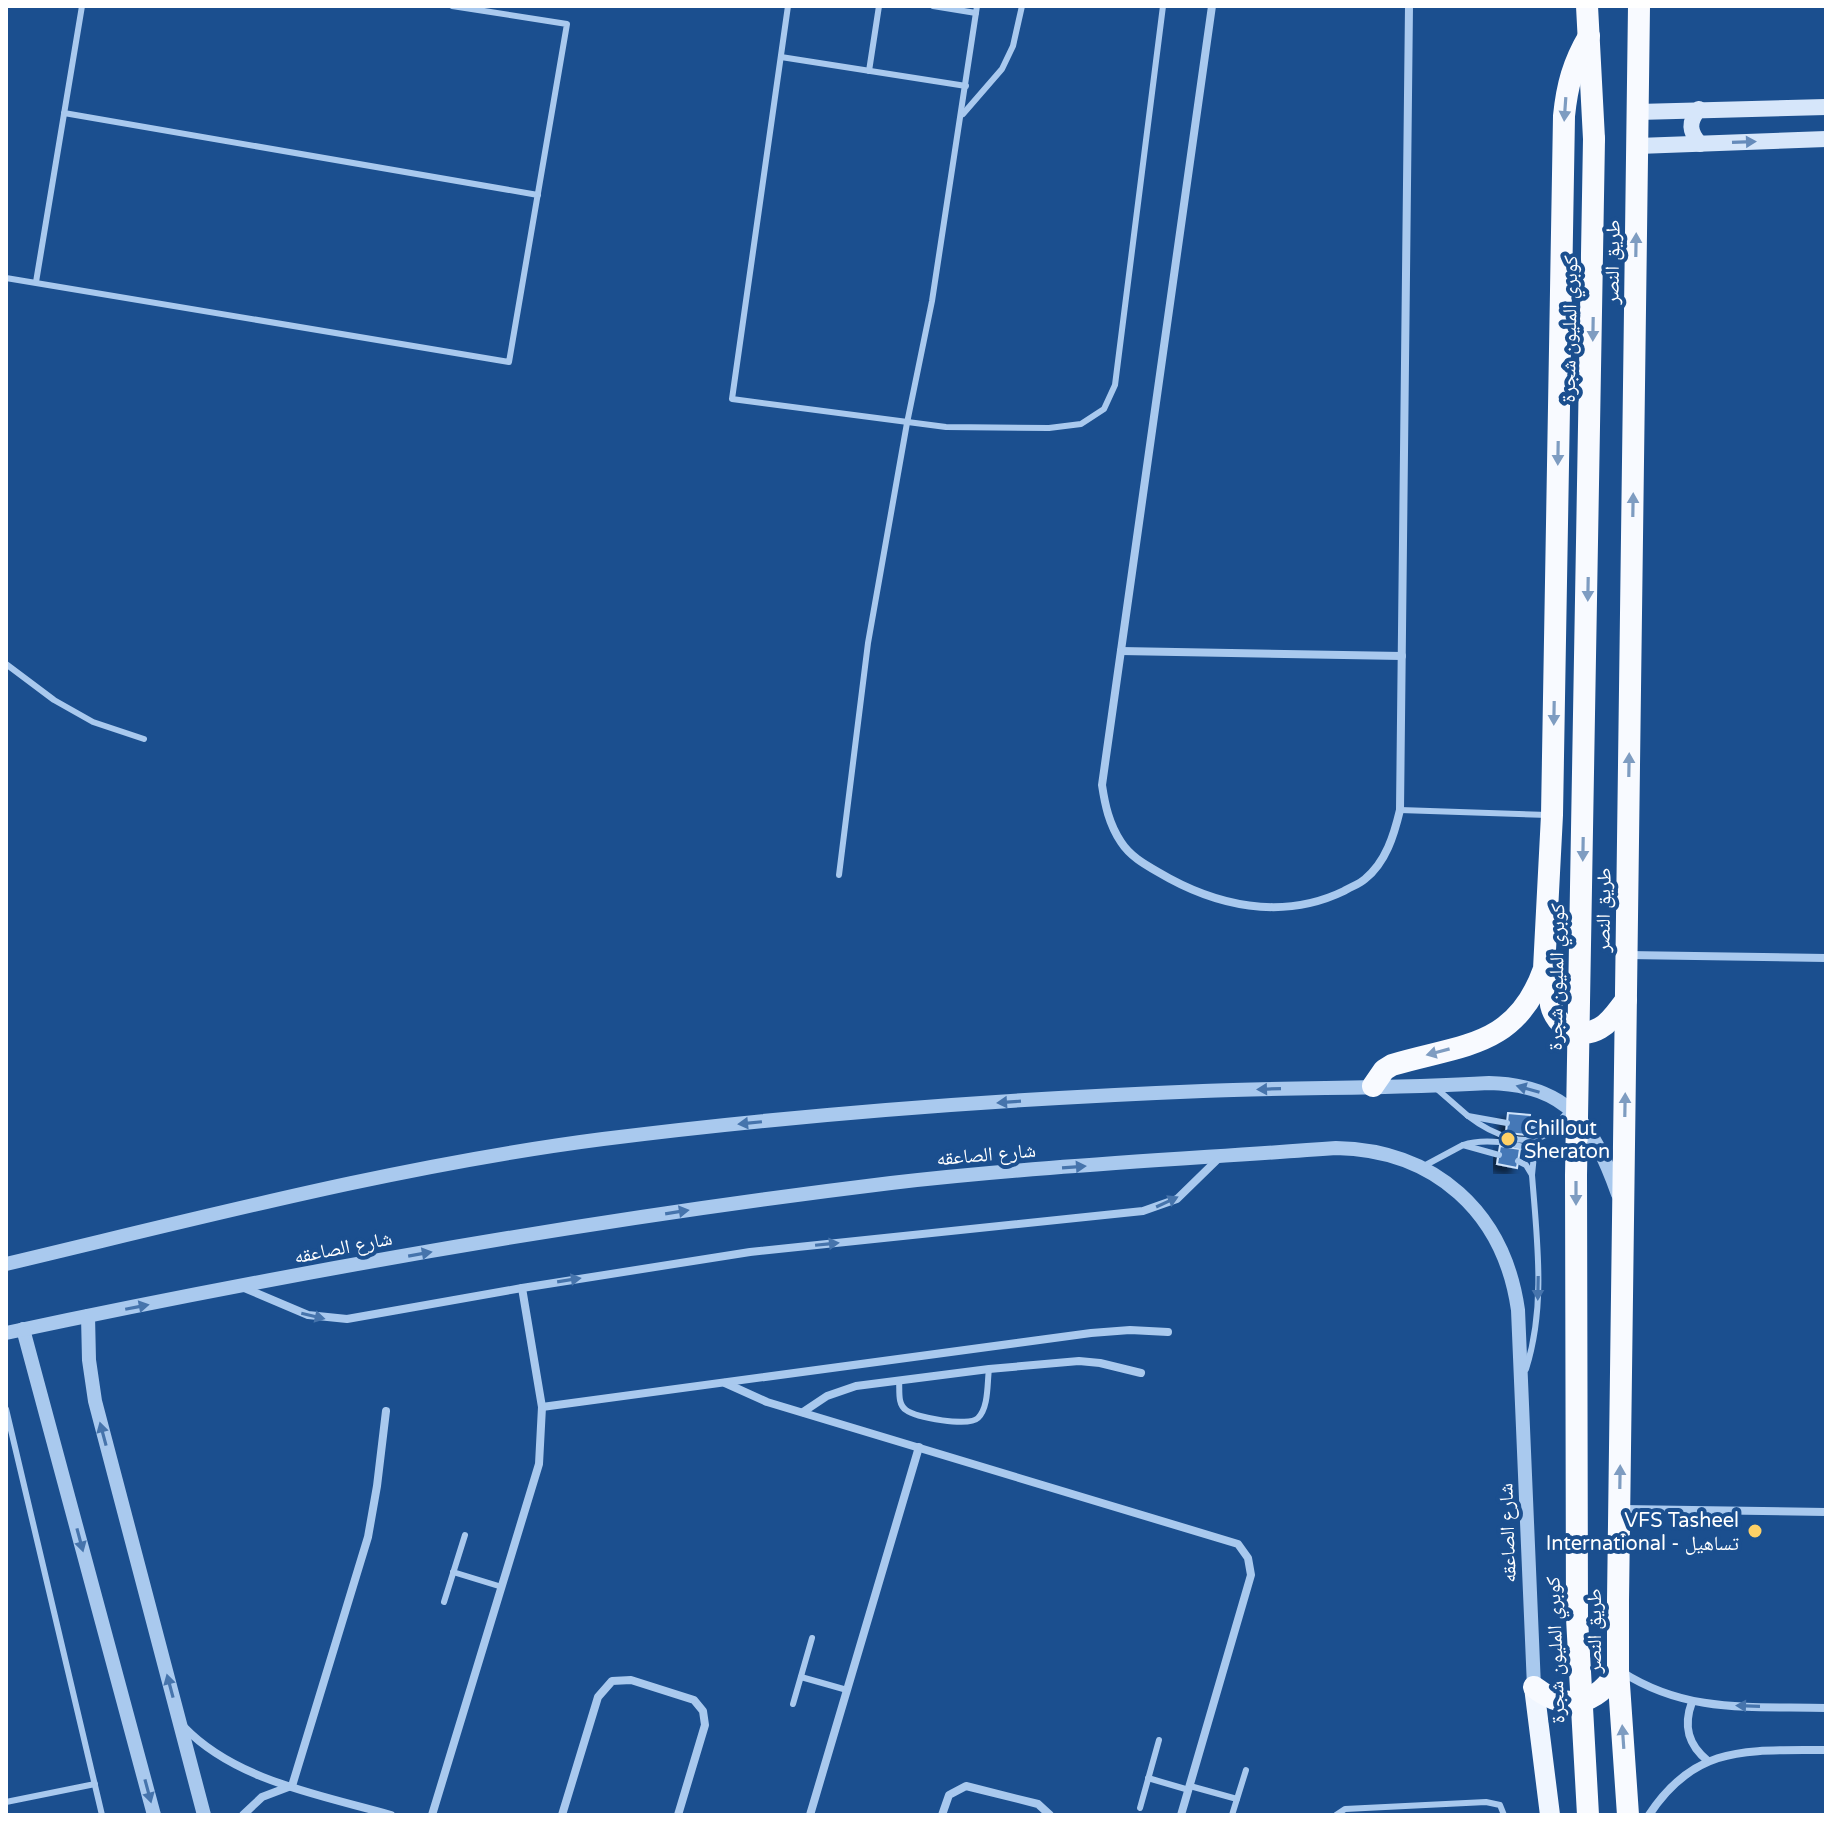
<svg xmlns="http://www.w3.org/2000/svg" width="1832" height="1821" font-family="'Varela Round','Noto Naskh Arabic',sans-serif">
	<defs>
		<filter id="shadow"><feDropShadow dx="-7" dy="7" stdDeviation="4" flood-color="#0009"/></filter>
	</defs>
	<rect width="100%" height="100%" fill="#1b4f8f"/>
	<g fill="#4478b7" stroke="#cfe3fa" stroke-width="2" filter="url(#shadow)">
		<polygon points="1508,1113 1530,1115 1528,1135 1506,1133"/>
		<polygon points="1500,1146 1520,1149 1517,1168 1497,1164"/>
	</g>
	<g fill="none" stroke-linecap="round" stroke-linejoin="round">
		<g stroke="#a9c9ee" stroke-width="6">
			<polyline points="788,6 732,399 946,427 1049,428 1081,424 1104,409 1115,385 1163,6"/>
			<polyline points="933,6 976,13"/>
			<polyline points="781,57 966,86"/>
			<polyline points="869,71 879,6"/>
			<polyline points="64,113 538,195"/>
			<polyline points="963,114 1002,69 1013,46 1022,6"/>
			<polyline points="6,278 509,362 567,24 452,6"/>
			<polyline points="36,282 82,6"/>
			<polyline points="6,664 54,700 93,722 144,739"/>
			<polyline points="1400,810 1548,815"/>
			<polyline points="839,875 868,643 907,423 932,301 977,6"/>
			<polyline points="1437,1089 1468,1116 1507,1123"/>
			<path d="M1468,1116C1490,1133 1532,1154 1554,1127"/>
			<polyline points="1529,1126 1554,1127 1570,1109"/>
			<path d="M1463,1145C1480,1139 1522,1140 1534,1155L1532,1175"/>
			<path d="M1518,1161L1526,1165L1532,1175C1537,1240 1546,1306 1526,1369"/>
			<polyline points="1422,1167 1463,1145 1499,1155"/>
			<path d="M899,1380C900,1390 897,1404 906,1410C916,1418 969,1427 978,1418C989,1407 987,1383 989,1369"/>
			<polyline points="6,1409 102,1815"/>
			<polyline points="453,1572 502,1587"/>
			<polyline points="444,1602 465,1535"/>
			<polyline points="801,1677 847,1690"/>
			<polyline points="793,1704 812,1638"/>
			<polyline points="1148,1778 1189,1790"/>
			<polyline points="1190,1786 1237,1799"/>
			<polyline points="6,1802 95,1784"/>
			<polyline points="1140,1808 1159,1740"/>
			<polyline points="1232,1815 1246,1770"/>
			<polyline points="1336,1815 1345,1809 1486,1802 1500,1805 1504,1815"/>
		</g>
		<g stroke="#a9c9ee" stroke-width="8">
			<path d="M1212,6L1102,785C1105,805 1109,824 1121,842C1130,856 1144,864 1158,872C1215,906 1282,921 1344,891C1350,887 1360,884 1365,879C1386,862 1394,835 1400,810L1409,6"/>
			<polyline points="1121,651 1402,656"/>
			<polyline points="1627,955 1826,958"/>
			<polyline points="242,1287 308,1315 347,1319 522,1288 750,1252 1143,1211 1177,1199 1219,1158"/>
			<polyline points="725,1383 767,1402 1238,1544 1248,1558 1251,1575 1181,1815"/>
			<polyline points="542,1407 1091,1333 1130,1330 1168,1332"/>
			<polyline points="803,1412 827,1396 856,1386 989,1369 1079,1361 1100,1363 1141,1373"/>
			<polyline points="1623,1509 1826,1512"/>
			<path d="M1622,1672C1688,1714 1751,1706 1826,1708"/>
			<path d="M1692,1702C1683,1726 1688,1745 1708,1761"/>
			<path d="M184,1727C236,1781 321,1795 391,1815"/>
			<polyline points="292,1786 368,1537 377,1486 386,1411"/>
			<polyline points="243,1815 262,1797 291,1786"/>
			<polyline points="432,1815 539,1464 542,1407 522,1288"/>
			<polyline points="562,1815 598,1697 612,1681 631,1680 694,1700 703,1711 705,1725 678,1815"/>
			<polyline points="810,1815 919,1447"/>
			<polyline points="942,1815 949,1795 966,1786 1038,1804 1050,1815"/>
			<path d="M1649,1815C1696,1743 1749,1751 1826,1750"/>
		</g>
		<g stroke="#a9c9ee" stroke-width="14">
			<path d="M6,1264C204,1217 401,1165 603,1139C802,1114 1003,1099 1203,1091C1298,1087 1394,1089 1489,1083C1569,1085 1593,1125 1618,1194"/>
			<polyline points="88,1316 89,1360 95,1401 204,1815"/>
			<polyline points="23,1329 154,1815"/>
			<path d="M6,1333C298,1271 595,1219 891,1183C1039,1166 1188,1159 1336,1148C1435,1150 1504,1212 1518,1310L1534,1687"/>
		</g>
		<g stroke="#d6e6fa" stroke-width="16">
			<path d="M1699,109C1688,122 1689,132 1700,144"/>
			<polyline points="1638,112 1826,107"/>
			<polyline points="1638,146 1826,139"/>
		</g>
		<polyline stroke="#f0f6ff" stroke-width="20" points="1534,1687 1550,1815"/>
		<g stroke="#f8faff" stroke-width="22">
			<polyline points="1587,6 1594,139"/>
			<path d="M1551,967C1552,980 1549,993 1551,1005C1556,1027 1580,1040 1600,1028C1611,1022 1618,1010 1626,1000"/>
			<path d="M1373,1086L1384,1070L1392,1065C1462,1044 1516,1048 1544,969L1552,815L1564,116C1567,86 1573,63 1589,36"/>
			<path d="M1534,1687C1566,1712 1597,1705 1618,1670"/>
			<polyline points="1628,1815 1618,1670 1618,1600 1639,6"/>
		</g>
		<polyline stroke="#f8faff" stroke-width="22" points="1588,1815 1577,1618 1576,1175 1594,139"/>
	</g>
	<defs><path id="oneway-solid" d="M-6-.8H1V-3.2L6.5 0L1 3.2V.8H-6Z" transform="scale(2)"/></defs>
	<g fill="#7e9cc1">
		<use href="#oneway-solid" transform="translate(1565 109) rotate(94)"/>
		<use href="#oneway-solid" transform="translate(1636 245) rotate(-89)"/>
		<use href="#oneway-solid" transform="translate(1593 329) rotate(91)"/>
		<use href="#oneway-solid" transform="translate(1558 453) rotate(91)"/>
		<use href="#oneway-solid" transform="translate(1633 505) rotate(-89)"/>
		<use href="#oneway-solid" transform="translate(1588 589) rotate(91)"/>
		<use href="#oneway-solid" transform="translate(1554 713) rotate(91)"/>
		<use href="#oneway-solid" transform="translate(1629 765) rotate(-89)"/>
		<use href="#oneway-solid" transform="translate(1583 849) rotate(91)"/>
		<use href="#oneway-solid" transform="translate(1438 1052) rotate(165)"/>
		<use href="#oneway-solid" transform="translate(1625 1105) rotate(-89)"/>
		<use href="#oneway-solid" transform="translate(1576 1193) rotate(90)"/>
		<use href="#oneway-solid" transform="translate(1620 1477) rotate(-89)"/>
		<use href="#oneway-solid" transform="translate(1623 1737) rotate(-94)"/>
	</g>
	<use fill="#668bba" href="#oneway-solid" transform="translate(1744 142) rotate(-2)"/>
	<g fill="#4674ac">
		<use href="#oneway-solid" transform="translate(1269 1089) rotate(178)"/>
		<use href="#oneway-solid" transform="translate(1528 1089) rotate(-164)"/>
		<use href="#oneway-solid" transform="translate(1009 1102) rotate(176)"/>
		<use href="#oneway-solid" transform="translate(750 1123) rotate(174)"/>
		<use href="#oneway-solid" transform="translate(1074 1167) rotate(-4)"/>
		<use href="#oneway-solid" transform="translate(1167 1202) rotate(-25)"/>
		<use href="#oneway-solid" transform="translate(677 1212) rotate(-9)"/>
		<use href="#oneway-solid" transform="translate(827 1244) rotate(-6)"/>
		<use href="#oneway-solid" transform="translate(420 1254) rotate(-10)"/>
		<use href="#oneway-solid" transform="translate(569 1280) rotate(-9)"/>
		<use href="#oneway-solid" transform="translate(1538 1288) rotate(91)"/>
		<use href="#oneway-solid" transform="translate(137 1307) rotate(-11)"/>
		<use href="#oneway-solid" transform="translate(313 1316) rotate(13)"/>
		<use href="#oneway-solid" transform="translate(103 1434) rotate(-105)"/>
		<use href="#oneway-solid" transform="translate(80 1540) rotate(75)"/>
		<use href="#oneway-solid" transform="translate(170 1686) rotate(-105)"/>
		<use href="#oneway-solid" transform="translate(1748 1706) rotate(-178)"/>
		<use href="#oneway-solid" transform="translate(148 1791) rotate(75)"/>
	</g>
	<g fill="#ffd166" stroke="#1b4f8f" stroke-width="3">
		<circle cx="1508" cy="1139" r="8"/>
		<circle cx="1755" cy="1531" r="8"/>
	</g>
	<g text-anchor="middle" stroke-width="8" stroke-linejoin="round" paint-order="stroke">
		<g font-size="20" fill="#fff" stroke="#1b4f8f">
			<text transform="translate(1612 262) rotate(-89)" y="7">طريق النصر</text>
			<text transform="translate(1569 329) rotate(-89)" y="7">كوبري المليون شجرة</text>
			<text transform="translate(1603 910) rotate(-89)" y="7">طريق النصر</text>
			<text transform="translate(1556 977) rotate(-89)" y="7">كوبري المليون شجرة</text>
			<text transform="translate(986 1154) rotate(-5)" y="7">شارع الصاعقه</text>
			<text transform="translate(343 1247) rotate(-11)" y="7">شارع الصاعقه</text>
			<text transform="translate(1507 1533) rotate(-92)" y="7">شارع الصاعقه</text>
			<text transform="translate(1594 1631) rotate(-90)" y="7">طريق النصر</text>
			<text transform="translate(1555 1650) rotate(-92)" y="7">كوبري المليون شجرة</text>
		</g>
		<g font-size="20" fill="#fff" stroke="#1b4f8f" text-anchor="start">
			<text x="1524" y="1135">Chillout<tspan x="1524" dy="23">Sheraton</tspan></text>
			<text x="1739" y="1527" text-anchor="end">VFS Tasheel<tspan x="1739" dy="23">International - تساهيل</tspan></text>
		</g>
	</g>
	<rect width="1832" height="1821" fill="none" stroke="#ffffff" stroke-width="16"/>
</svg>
